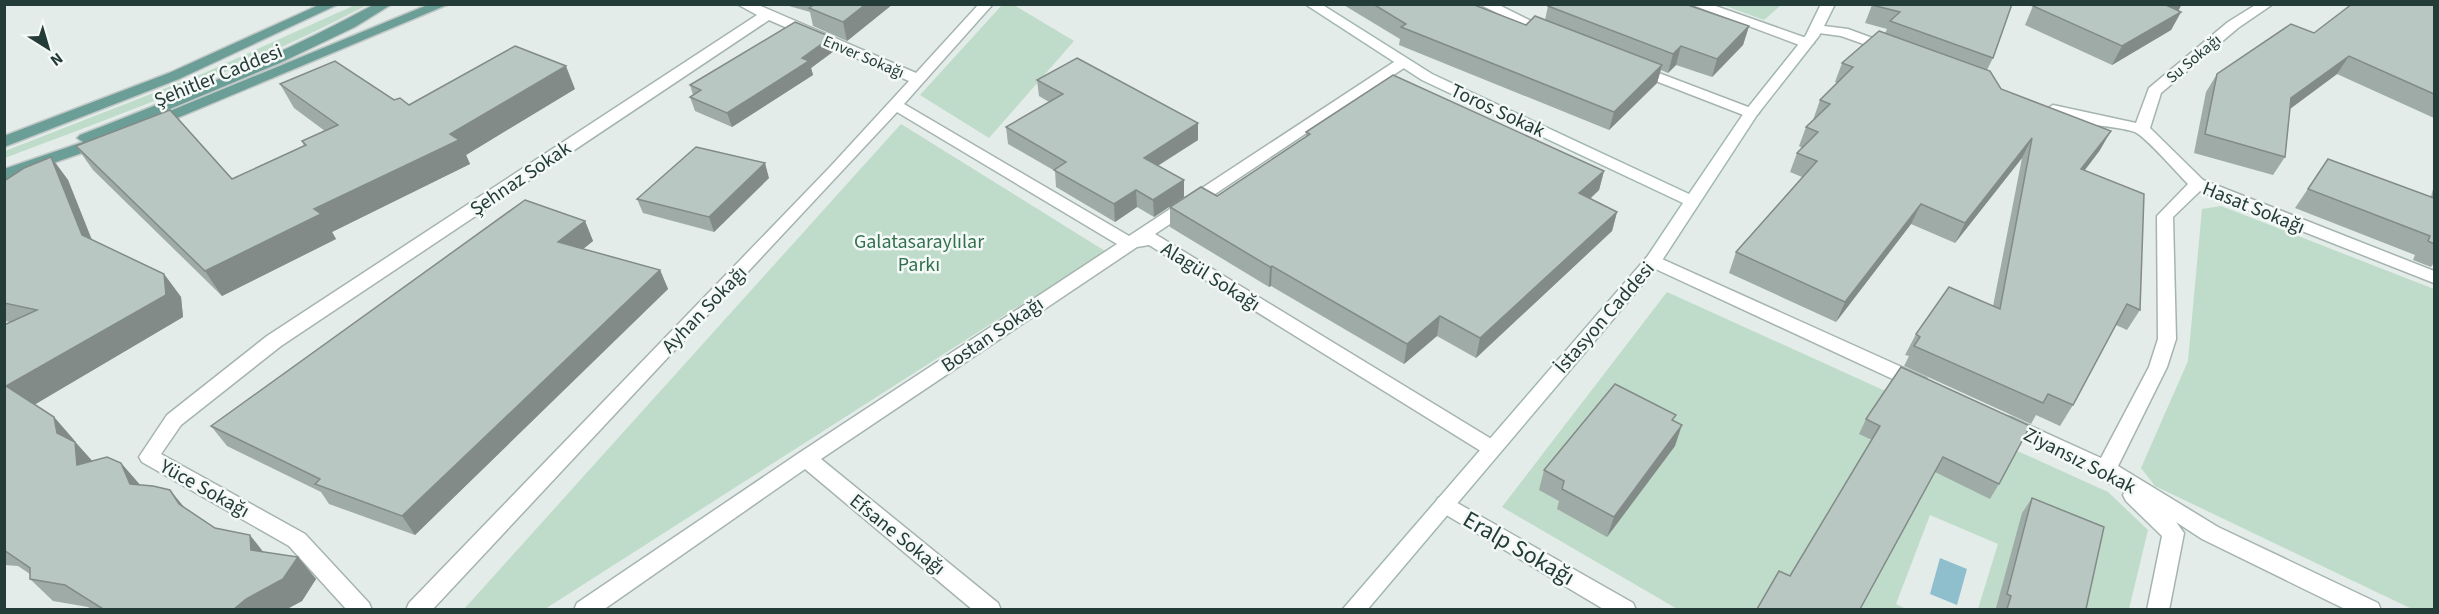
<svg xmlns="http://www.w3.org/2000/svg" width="2439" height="614" font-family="'Source Sans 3',sans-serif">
	<rect width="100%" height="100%" fill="#e3ece9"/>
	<g fill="#bedcc9">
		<path d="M355,5H367C252,66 127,112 5,158V151L202,74Z"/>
		<polygon points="1002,5 1014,5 1074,41 989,138 920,95"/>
		<polygon points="1723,5 1781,4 1781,5 1764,20"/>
		<polygon points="901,124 1105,251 545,609 464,609"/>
		<polygon points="2221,206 2434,289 2434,609 2412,609 2155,486 2141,468 2188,361 2202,209"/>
		<polygon points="1667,292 2108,492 2148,530 2129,609 1978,609 1998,544 1930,515 1896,604 1906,609 1679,610 1502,507"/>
	</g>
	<polygon fill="#8fbecd" points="1940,558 1967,569 1957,605 1930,594"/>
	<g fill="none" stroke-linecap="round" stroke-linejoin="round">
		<defs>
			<g id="street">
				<polygon points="737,4 756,4 916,73 979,4 993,4 904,104 1129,236 1397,60 1407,60 1409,63 1407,66 1155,234 1498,443 1501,448 1498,453 1491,456 1484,453 1149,245 1137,247 821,459 998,603 1001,610 973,610 805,469 603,610 574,610 577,603 799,453 1117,244 897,112 432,610 406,610 409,603 830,167 909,81 769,20 281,346 181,425 161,454 305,534 369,603 372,610 347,610 289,546 142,462 139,457 167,415 267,336 757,15"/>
				<polygon points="1479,4 1497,4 1555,33 1553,36 1543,36"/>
				<polygon points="1690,4 1710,4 1812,40 1814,43 1807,47 1802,46"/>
				<path d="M2257,4H2273L2238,28L2161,93L2150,128L2203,180L2434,271V283L2200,191L2173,217L2176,339L2167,367L2118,466L2218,527L2378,603L2381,610H2347L2202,539L2176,522L2184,533L2169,610H2147L2162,536L2126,501L2123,495L2125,491L2106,482L2099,475L1999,428L1996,423L1999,418L2006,416L2013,418L2101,458L2149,367L2158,339L2157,216L2188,184C2178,174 2145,136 2135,132C2115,125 2058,124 2045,110L2053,105L2136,123L2149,88L2228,22Z"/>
				<polygon points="1816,25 1848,29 1894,46 1896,49 1889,53 1841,36 1811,32 1809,29"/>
				<polygon points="1635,64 1756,110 1759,113 1751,118 1746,116 1630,71 1628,68 1630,65"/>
				<polygon points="1653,255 1926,378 1929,383 1926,388 1919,390 1912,388 1647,265 1644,261 1647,257"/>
				<polygon points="1445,496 1633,603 1636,610 1605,610 1438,510 1435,504 1438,498"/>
			</g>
			<polygon id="secondary" points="1305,4 1321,4 1432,74 1689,194 1746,110 1806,35 1821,4 1835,4 1819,36 1757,115 1659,265 1367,610 1342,610 1647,257 1683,203 1422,80"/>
			<g id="primary">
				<polygon points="321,4 339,4 179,79 4,147 4,136 169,73"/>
				<path d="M375,4H392L355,27L280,63L103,137L110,141L108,144L4,180V169L83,142L77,138L80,135C180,96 280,56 375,4Z"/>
				<polygon points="430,4 449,4 158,126 148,126 145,123 148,120"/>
			</g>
		</defs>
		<use href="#street" stroke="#a6b4b0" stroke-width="3"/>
		<use href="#secondary" stroke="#a2b7b2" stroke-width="3"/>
		<use href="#primary" stroke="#c2c8c7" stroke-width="3"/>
		<use href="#street" fill="#fff" fill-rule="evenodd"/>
		<use href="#secondary" fill="#fff" fill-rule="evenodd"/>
		<use href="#primary" fill="#6b9e96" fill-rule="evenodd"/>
	</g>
	<g fill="#9faba7">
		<polygon points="782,4 893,4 847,41 813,26 810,12"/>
		<polygon points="1342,4 1472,4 1526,25 1545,20 1548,6 1749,26 1743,45 1712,77 1676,65 1668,73 1661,70 1657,83 1609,130 1399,45 1400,39"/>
		<polygon points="2012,4 1993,58 1987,70 2001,89 2100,150 2085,170 2140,310 2127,330 2116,325 2073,405 2060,426 2036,415 2031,424 1904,366 1909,356 1905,355 1916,334 1993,306 2022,158 1955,243 1911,224 1836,322 1729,273 1736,252 1802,177 1790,172 1797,153 1802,148 1799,146 1806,127 1813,120 1820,100 1837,83 1835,82 1842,63 1885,33 1887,29 1865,23 1872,5"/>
		<polygon points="2434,4 2434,118 2337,74 2290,109 2285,157 2273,175 2194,153 2206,92 2217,74 2314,33"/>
		<polygon points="2033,6 2178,11 2181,12 2171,30 2112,65 2025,25"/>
		<polygon points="834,51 811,68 813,75 732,127 695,111 690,97 693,95 690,85"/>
		<polygon points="1037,80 1198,140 1158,166 1184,180 1184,197 1154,217 1137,207 1115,222 1056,187 1055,171 1008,144 1006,127 1049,102 1039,96"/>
		<polygon points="280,84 394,100 409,105 575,89 466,155 470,164 332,232 336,239 222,296 93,170 76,146 232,179 304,146 302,141 325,131 294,108"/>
		<polygon points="1306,132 1604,171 1599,190 1590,199 1617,212 1612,231 1476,358 1437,336 1404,364 1271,286 1269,287 1170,227 1170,207 1217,196 1306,136"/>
		<polygon points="51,157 68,180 92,240 164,274 181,297 183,317 34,405 54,417 92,461 121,463 140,485 185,508 215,528 263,552 298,557 316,579 302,601 287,609 91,609 88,607 53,601 30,579 30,574 18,566 4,565 4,325 10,322 4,321 4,181"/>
		<polygon points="2328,159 2431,197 2434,185 2434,263 2431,267 2413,260 2415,255 2295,208"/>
		<polygon points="769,178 714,232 643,213 637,199"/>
		<polygon points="585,221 593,241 583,249 660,270 668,289 415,535 329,504 321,492 227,446 211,426"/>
		<polygon points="1866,419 1999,484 1990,499 1935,472 1790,576 1872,440 1859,434"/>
		<polygon points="1674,421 1675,446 1607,537 1557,509 1559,501 1539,490 1544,470"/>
		<polygon points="2032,498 2086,609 1999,609 1996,608 2022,513"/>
	</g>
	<g fill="#828b88">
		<polygon points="866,4 893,4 847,41 843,22"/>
		<polygon points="2172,4 2182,4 2176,15 2168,6"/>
		<polygon points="2181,12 2171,30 2112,65 2122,46"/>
		<polygon points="1749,26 1743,45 1712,77 1717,59"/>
		<polygon points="831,37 834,51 811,68 813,75 732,127 727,113"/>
		<polygon points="1681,46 1676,65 1668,73 1673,54"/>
		<polygon points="2349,56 2337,74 2279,117 2291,98"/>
		<polygon points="1662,65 1657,83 1609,130 1614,112"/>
		<polygon points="566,66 575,89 466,155 470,164 332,232 336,239 222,296 205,271 450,134"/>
		<polygon points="1198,123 1198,140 1144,174 1144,158"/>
		<polygon points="2111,131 2100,150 2071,188 2081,169"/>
		<polygon points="2032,138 2022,158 1955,243 1965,223"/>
		<polygon points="51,157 68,180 99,258 82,235"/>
		<polygon points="765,163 769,178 714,232 709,217"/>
		<polygon points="1604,171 1599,190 1574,213 1579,193"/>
		<polygon points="1184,180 1184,197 1154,217 1153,200"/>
		<polygon points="1136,190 1137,207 1115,222 1114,204"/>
		<polygon points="1921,204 1911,224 1836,322 1845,302"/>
		<polygon points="1617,212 1612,231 1476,358 1480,338"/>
		<polygon points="585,221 593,241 567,262 558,242"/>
		<polygon points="1272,266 1271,286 1269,287 1270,267"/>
		<polygon points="660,270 668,289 415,535 402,516"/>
		<polygon points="164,274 181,297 183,317 27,409 6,386"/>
		<polygon points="1440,316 1437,336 1404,364 1407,344"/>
		<polygon points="54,417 74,440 76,446 75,442 96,465 77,465 57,433"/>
		<polygon points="1682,425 1675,446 1607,537 1614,517"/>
		<polygon points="121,463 141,486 130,484"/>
		<polygon points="170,490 189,513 179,504"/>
		<polygon points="250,535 268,558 251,550"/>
		<polygon points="298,557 316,579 302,601 287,609 234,609 246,599"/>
	</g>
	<g fill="#b9c7c2" stroke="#828b88" stroke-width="1.5">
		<polygon points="815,4 866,4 843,22 809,8"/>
		<polygon points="1373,4 1472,4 1526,25 1535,16 1662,65 1614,112 1401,27 1406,24"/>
		<polygon points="1549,4 1685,4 1749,26 1717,59 1681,46 1673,54 1548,6"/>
		<polygon points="2012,4 1993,58 1890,21 1900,12 1872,5"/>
		<polygon points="2037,4 2172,4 2168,6 2181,12 2122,46 2033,6"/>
		<polygon points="2352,4 2434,4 2434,94 2349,56 2291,98 2285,157 2205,134 2217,74 2291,24 2314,33"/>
		<polygon points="795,22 831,37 802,58 809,61 727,113 690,97 701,90 690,85"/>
		<polygon points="1879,31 1990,71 2001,89 2111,131 2081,169 2144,194 2140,310 2127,304 2073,405 2048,394 2043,403 1914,346 1920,337 1916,334 1949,287 2000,309 2032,138 1965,223 1921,204 1845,302 1736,252 1817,161 1797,153 1818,132 1806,127 1830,104 1820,100 1853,67 1842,63"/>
		<polygon points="515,46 566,66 450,134 459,140 314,209 321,214 205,271 76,146 170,110 232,179 306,145 302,141 338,125 280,84 335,61 394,100 400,98 409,105"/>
		<polygon points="1077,58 1198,123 1144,158 1184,180 1153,200 1136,190 1114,204 1054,170 1066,162 1006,127 1063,94 1037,80"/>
		<polygon points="1393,75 1604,171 1579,193 1617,212 1480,338 1440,316 1407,344 1272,266 1270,267 1170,207 1201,187 1217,196 1310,134 1306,132"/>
		<polygon points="696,147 765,163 709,217 637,199"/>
		<polygon points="51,157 82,235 164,274 166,295 6,386 54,417 57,433 75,442 77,465 107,457 121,463 130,484 153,486 170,490 179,504 215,528 250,535 251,550 298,557 283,579 246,599 234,609 103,609 65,585 30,579 30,568 4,550 4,325 37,310 4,303 4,181 24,168"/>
		<polygon points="2328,159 2434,198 2434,244 2428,241 2430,236 2308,189"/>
		<polygon points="525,200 585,221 558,242 660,270 402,516 315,484 320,479 211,426"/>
		<polygon points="1901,367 2030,426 1999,484 1943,457 1860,609 1757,609 1779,571 1790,576 1880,426 1866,419"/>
		<polygon points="1615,384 1676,415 1672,420 1682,425 1614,517 1562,489 1564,481 1544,470"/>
		<polygon points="2032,498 2104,527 2086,609 2007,609 2011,596 2007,594"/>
	</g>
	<g text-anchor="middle" stroke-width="5" stroke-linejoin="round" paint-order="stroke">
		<g font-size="16" fill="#243c38" stroke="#f4f9f7">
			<text transform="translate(864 56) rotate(23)" y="6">Enver Sokağı</text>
			<text transform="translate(2193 58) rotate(-40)" y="6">Su Sokağı</text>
		</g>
		<g font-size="20" fill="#243c38" stroke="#f4f9f7">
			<text transform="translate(218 75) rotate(-22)" y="7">Şehitler Caddesi</text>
			<text transform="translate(1498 110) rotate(25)" y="7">Toros Sokak</text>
			<text transform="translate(520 178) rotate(-34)" y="7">Şehnaz Sokak</text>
			<text transform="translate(2254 207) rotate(22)" y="7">Hasat Sokağı</text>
			<text transform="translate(1211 276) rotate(32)" y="7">Alagül Sokağı</text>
			<text transform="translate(704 309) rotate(-46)" y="7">Ayhan Sokağı</text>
			<text transform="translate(1604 317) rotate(-49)" y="7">İstasyon Caddesi</text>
			<text transform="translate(992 334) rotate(-34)" y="7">Bostan Sokağı</text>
			<text transform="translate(2080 460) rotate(27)" y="7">Ziyansız Sokak</text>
			<text transform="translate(205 488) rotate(29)" y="7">Yüce Sokağı</text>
			<text transform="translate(898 534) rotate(39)" y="7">Efsane Sokağı</text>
		</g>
		<g font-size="20" fill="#31704f" stroke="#f4f9f7">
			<text x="919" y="248">Galatasaraylılar<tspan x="919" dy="23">Parkı</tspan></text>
		</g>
		<g font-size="24" fill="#243c38" stroke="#f4f9f7">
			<text transform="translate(1519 548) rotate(30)" y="8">Eralp Sokağı</text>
		</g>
	</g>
	<rect width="2439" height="614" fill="none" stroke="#243c38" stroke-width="12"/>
	<g transform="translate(48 48) rotate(143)" stroke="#f4f9f7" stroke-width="4.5" paint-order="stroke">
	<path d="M0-4.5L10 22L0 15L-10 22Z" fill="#243c38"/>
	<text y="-9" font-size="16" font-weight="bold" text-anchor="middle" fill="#243c38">N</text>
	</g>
</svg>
